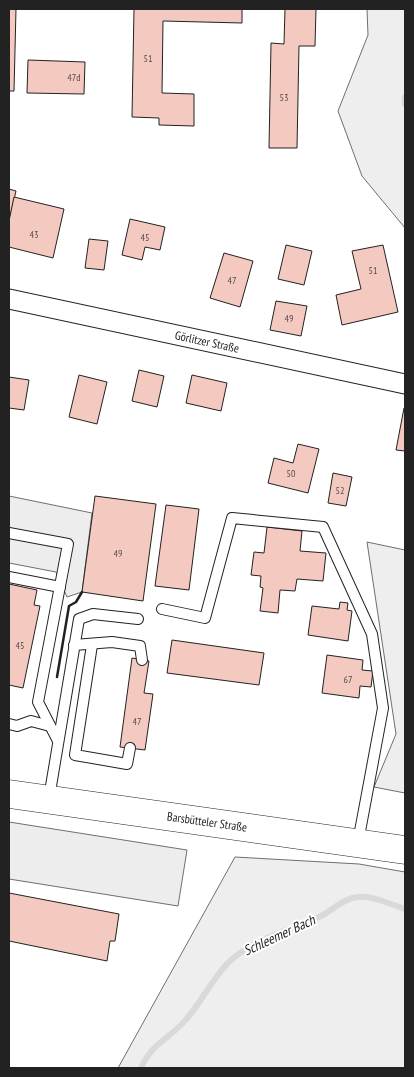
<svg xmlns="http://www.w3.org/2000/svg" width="414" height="1077" font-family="'PT Sans Narrow',sans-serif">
	<rect width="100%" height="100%" fill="#fff"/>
	<g fill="#eee" stroke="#6f6f6f">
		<polygon points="367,9 405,9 405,228 362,176 338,111 368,35"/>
		<polygon points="367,542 405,550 405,793 374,787 396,734"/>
		<polygon points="235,857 359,864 405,872 405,1068 118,1068"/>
	</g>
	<g fill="#ededed" stroke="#6f6f6f">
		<polygon points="9,496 92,513 82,592 67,597 56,572 9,563"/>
		<polygon points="9,822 187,850 178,906 9,879"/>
	</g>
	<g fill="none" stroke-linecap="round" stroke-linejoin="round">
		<g stroke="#d9d9d9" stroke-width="6">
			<polyline points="405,97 405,104"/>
			<path d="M141,1068C152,1044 165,1041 182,1024C200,1006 211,979 230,961C256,937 290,931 321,916C333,910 344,898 358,897C372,895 392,905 405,909"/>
		</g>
	</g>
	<g fill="#f3c9c0" stroke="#222">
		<polygon points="9,9 16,9 14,91 9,91"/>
		<polygon points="134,9 242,9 242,23 163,21 162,93 194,94 194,126 159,125 159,118 132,117"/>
		<polygon points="285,9 316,9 315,46 299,46 297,148 269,148 271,43 284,44"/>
		<polygon points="28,60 85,62 84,94 27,93"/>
		<polygon points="9,189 16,191 9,221"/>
		<polygon points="14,197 64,209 53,258 9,247 9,221"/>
		<polygon points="130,219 165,227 160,250 145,247 142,260 122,255"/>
		<polygon points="89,239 108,241 104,270 85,268"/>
		<polygon points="286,245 312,251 304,285 278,279"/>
		<polygon points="383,245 398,312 342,325 336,295 361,289 352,251"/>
		<polygon points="224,253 253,261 240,307 210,298"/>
		<polygon points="276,301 307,306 301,336 270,330"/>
		<polygon points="139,370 164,376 157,407 132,401"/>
		<polygon points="79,375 107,382 97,424 69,417"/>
		<polygon points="192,375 227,383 221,411 186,403"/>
		<polygon points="9,377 29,380 24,410 9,408"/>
		<polygon points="404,408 405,408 405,451 396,450"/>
		<polygon points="298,444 319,449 308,493 268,483 274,458 293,463"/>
		<polygon points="333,473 352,477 346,506 328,503"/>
		<polygon points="95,496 156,504 143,601 82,592"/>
		<polygon points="166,505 199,509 189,590 155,586"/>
		<polygon points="267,527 302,531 300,551 326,553 323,581 297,579 295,591 280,590 278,613 260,611 263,588 260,587 261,576 251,575 254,552 264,553"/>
		<polygon points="9,584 37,590 34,605 40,606 23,688 9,685"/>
		<polygon points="340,602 348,603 347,610 352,611 348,641 308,635 312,606 339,609"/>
		<polygon points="172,640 264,653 259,685 167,673"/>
		<polygon points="327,655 363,660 362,670 373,671 371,687 360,686 359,698 322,693"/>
		<polygon points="132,658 149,661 144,693 153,694 145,750 120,747"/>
		<polygon points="9,893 119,914 115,941 110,941 107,961 9,941"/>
	</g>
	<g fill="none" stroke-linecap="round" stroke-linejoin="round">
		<defs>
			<g id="service">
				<polyline points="9,533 68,544 38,702 58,741"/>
				<polyline points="9,577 60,587"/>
				<polyline points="162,609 205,618 232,518 323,527 372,634 383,708 358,842"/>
				<polyline points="74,645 112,642 140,646 142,660"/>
				<polyline points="92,645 75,755 127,764 130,748"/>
				<polyline points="9,724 17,726 31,721 50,726"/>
				<polyline points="49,798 79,619 93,614 138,619"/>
			</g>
			<polyline id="minor" points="9,299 405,384"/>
			<polyline id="secondary" points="9,794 405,850"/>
		</defs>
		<use href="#service" stroke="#222" stroke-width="12"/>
		<use href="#minor" stroke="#222" stroke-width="21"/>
		<use href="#secondary" stroke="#222" stroke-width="29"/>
		<use href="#service" stroke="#fff" stroke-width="10"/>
		<use href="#minor" stroke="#fff" stroke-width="19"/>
		<use href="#secondary" stroke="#fff" stroke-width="28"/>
		<polyline stroke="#222" stroke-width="2.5" points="57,677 69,606 76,602 82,592"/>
	</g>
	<g text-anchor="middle" stroke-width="4" stroke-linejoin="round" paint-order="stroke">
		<g font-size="10" fill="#564c4a">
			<text x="148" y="62">51</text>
			<text x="74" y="81">47d</text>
			<text x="284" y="101">53</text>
			<text x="34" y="238">43</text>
			<text x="145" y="241">45</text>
			<text x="373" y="274">51</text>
			<text x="232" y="284">47</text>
			<text x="289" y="322">49</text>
			<text x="291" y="477">50</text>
			<text x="340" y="494">52</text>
			<text x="118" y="557">49</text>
			<text x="20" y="649">45</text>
			<text x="348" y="683">67</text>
			<text x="137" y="725">47</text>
		</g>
		<g font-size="12" fill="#222" stroke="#fff">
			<text transform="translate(207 342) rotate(12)" y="4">Görlitzer Straße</text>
			<text transform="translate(207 822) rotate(8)" y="4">Barsbütteler Straße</text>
		</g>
		<g font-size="14" font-style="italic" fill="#222" stroke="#fff">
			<text transform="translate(279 935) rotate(-25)" y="5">Schleemer Bach</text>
		</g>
	</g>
	<rect width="414" height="1077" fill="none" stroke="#222222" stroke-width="20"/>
</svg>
